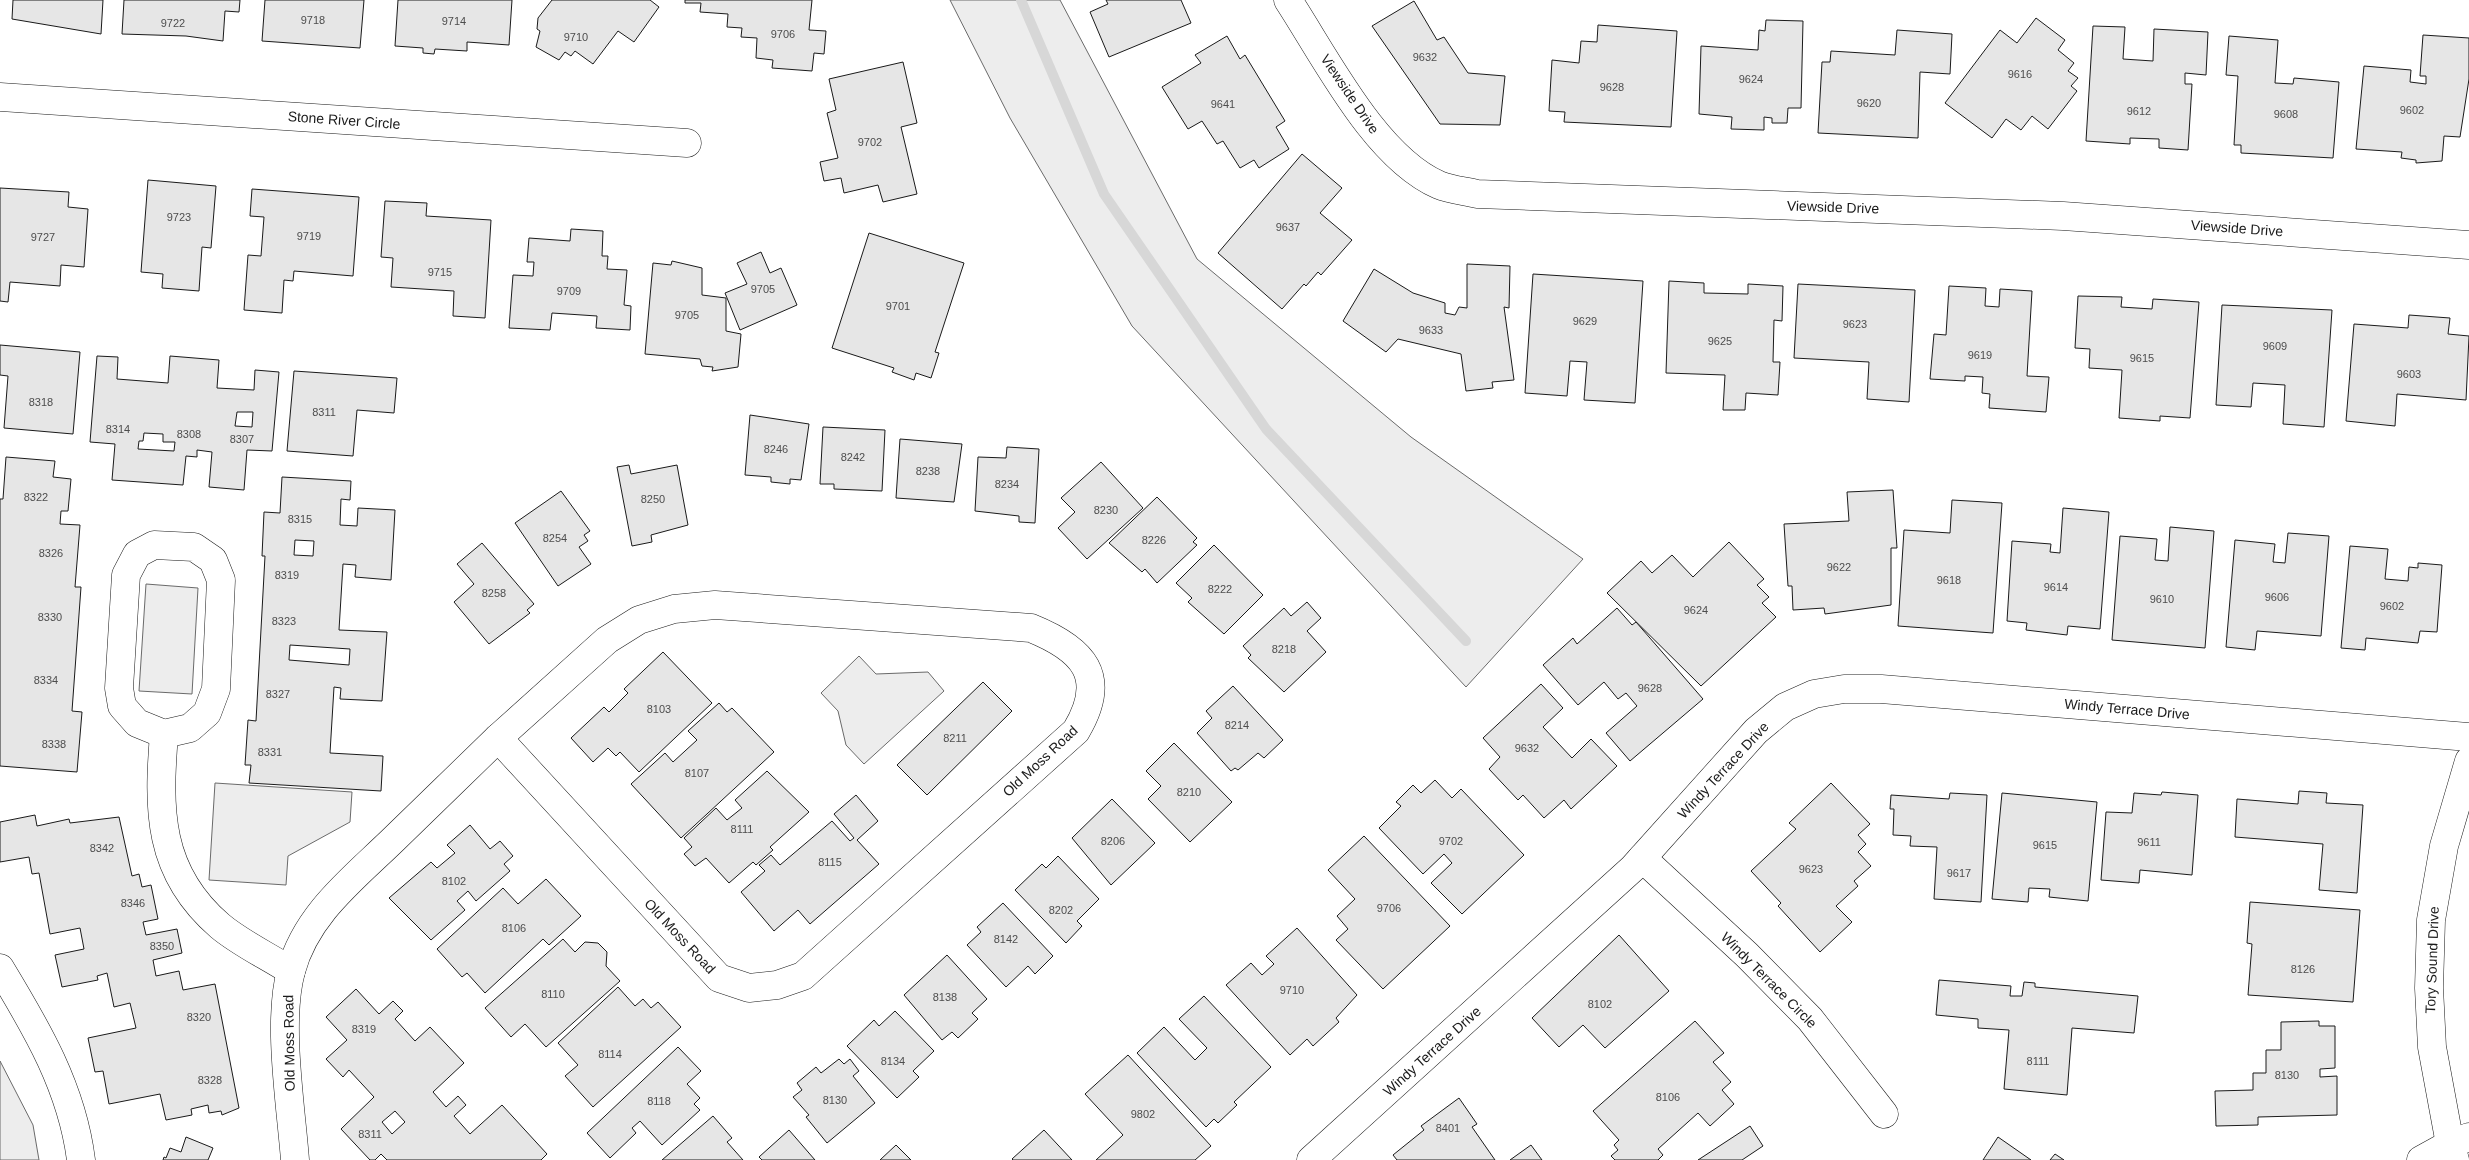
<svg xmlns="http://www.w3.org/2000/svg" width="2469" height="1160" font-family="Arial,sans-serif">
	<rect width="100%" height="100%" fill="#fff"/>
	<g fill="#ededed" stroke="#6a6a6a">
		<polygon points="950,0 1060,0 1197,259 1411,437 1583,559 1466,687 1132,326 1010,118"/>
		<polygon points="146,584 198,588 192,694 139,691"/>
		<polygon points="859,656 876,674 928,672 944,691 864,764 846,745 838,711 821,693"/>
		<polygon points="215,783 352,792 350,822 288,856 286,885 209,880"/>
		<polygon points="0,1061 33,1125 39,1160 0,1160"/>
	</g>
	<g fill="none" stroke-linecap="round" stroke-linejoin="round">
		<polyline stroke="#d7d7d7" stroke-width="10" points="1021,0 1104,194 1266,429 1466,641"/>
	</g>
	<g fill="#e6e6e6" stroke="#1a1a1a" fill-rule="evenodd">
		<polygon points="13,0 103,0 101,34 12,19"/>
		<polygon points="124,0 240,0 239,12 225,11 223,41 186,36 122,34"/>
		<polygon points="265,0 364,0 360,48 262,41"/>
		<polygon points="398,0 512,0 509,45 467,42 467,51 435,49 434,54 423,53 423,48 395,46"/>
		<polygon points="552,0 650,0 659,7 634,42 618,31 593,64 575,51 571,56 565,52 559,60 536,47 540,31 537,29 538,18"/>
		<polygon points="685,0 812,0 809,30 826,31 824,54 814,53 812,71 772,68 773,60 756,58 757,38 741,37 742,28 727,27 728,14 700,12 701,3 685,3"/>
		<polygon points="1106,0 1181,0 1191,23 1109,57 1090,12 1108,4"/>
		<polygon points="1414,1 1437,40 1444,37 1468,73 1505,76 1500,125 1440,124 1372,26"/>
		<polygon points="2036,18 2065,40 2058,50 2074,63 2068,71 2078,78 2071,86 2077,91 2048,129 2032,116 2021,130 2006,119 1992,138 1945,103 2000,30 2017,43"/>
		<polygon points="1766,20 1803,21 1801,108 1788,108 1787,123 1772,123 1772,118 1764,117 1764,130 1731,129 1732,117 1699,114 1701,46 1758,50 1759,30 1765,31"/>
		<polygon points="1598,25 1677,31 1671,127 1564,122 1565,112 1549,111 1552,60 1579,63 1581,41 1597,42"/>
		<polygon points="2093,26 2125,27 2123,59 2153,61 2154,29 2208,32 2206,75 2185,73 2185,84 2192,84 2188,150 2159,148 2159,139 2130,138 2130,144 2086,141"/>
		<polygon points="1897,30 1952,34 1950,74 1920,72 1918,138 1818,133 1822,62 1830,62 1831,51 1895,55"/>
		<polygon points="2423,35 2469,38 2469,79 2460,137 2444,136 2442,161 2416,163 2416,160 2401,158 2402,152 2356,149 2364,66 2411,70 2410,82 2426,84 2426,76 2420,76"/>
		<polygon points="1227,36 1240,59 1245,55 1285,121 1276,127 1289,149 1259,168 1254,160 1240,168 1223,141 1217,144 1202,121 1188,129 1162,87 1201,63 1195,55"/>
		<polygon points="2229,36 2278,40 2275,83 2293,84 2294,78 2339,82 2333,158 2241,153 2241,145 2234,145 2238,76 2226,75"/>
		<polygon points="903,62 917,123 901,127 917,194 883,202 878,185 844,193 841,178 824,181 820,162 838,158 827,113 836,110 829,79"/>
		<polygon points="1302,154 1342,188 1320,213 1352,240 1321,275 1318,272 1306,286 1304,284 1282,309 1218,253"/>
		<polygon points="148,180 216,186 211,248 202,247 199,291 162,288 163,274 141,272"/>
		<polygon points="0,188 69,192 68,207 88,209 84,267 61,265 60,286 10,282 8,302 0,301"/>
		<polygon points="252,189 359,197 353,276 294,271 293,281 284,280 282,313 244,310 248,255 261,256 264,217 250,216"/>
		<polygon points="385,201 427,203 426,216 491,220 485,318 453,316 454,291 391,287 393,258 381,257"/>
		<polygon points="571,229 603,231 602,256 608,256 607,269 627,270 624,305 631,306 630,330 596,328 597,316 552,313 550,330 509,328 513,275 533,276 534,262 527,262 529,238 570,241"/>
		<polygon points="869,233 964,263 935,352 939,353 931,378 916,373 914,380 892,372 894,368 832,348"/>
		<polygon points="761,252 770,273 781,268 797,305 740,330 725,293 747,284 737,263"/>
		<polygon points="672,261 702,268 702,295 726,298 726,331 741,334 738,367 712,371 713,367 702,366 700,359 645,354 653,263 671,265"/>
		<polygon points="1467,264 1510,266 1509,308 1504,307 1514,380 1492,382 1493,388 1466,391 1461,354 1398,339 1386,352 1343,321 1374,269 1413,293 1445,303 1445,313 1455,315 1459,307 1467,308"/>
		<polygon points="1533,274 1643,281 1635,403 1584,400 1587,362 1570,361 1567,396 1525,393"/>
		<polygon points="1669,281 1704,283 1704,293 1748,294 1748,284 1783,286 1782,321 1774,320 1773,362 1780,362 1778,395 1746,393 1745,410 1723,410 1725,375 1666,373"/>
		<polygon points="1798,284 1915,290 1909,402 1867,399 1869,362 1794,358"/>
		<polygon points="1949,286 1986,288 1985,306 1999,307 2000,289 2032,291 2027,376 2049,377 2046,412 1989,408 1990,394 1982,393 1983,377 1965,376 1965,381 1930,379 1934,334 1946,335"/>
		<polygon points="2078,296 2122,297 2121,307 2152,309 2153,299 2199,302 2190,418 2160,416 2160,421 2119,418 2122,370 2089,368 2090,349 2075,348"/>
		<polygon points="2222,305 2332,310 2324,427 2283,424 2285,385 2253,383 2251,407 2216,405"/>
		<polygon points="2409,315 2450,318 2448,334 2469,336 2466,400 2397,394 2395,426 2346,421 2354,324 2408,328"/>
		<polygon points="0,345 80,352 73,434 4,428 8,376 0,375"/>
		<path d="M97,356L118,357L117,379L168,383L170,356L219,360L217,388L254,390L255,370L279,372L272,451L247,450L244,490L209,487L212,452L197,450V457L186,456L183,485L112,480L115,444L90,442ZM237,412H253L252,427L235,426ZM144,433L163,434V442H175L174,451L138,449L139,441H143Z"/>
		<polygon points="294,371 397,378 394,413 357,410 353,456 287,451"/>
		<polygon points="750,415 809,424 801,480 790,479 790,484 771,482 771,477 745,475"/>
		<polygon points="823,427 885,430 882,491 834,489 834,484 820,484"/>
		<polygon points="900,439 962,444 954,502 896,498"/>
		<polygon points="1007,447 1039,449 1035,523 1019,522 1019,516 975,511 978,457 1006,458"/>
		<polygon points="6,457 55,461 53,477 71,479 68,511 61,511 60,524 80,525 75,587 81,587 72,711 82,712 77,772 0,766 0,499 3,499"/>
		<polygon points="1101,462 1143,508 1087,559 1058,528 1075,512 1061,498"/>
		<polygon points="629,465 631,474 677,465 688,525 651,535 652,542 632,546 617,467"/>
		<path d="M282,477L351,481L350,500L341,499L340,525L357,526L358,508L395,510L391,580L355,577L356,565L343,564L339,630L387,632L382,701L340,699L341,688L334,687L330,753L383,756L381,791L249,783L251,765H245L248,720L256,721L265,556H262L264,512L280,513ZM295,540L314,541L313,556L294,555ZM290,645L350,649L349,665L289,660Z"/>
		<polygon points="1893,490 1897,548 1891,548 1891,605 1825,614 1824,608 1793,610 1792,586 1788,586 1784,524 1849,521 1847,492"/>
		<polygon points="561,491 590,531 584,535 588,541 579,547 591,564 558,586 515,523"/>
		<polygon points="1157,497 1197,538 1193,542 1197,545 1157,583 1145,569 1142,572 1109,543"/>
		<polygon points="1952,500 2002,503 1993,633 1898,626 1904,530 1950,533"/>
		<polygon points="2063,508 2109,512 2100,629 2068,626 2067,635 2026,630 2027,623 2007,621 2012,541 2051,544 2050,552 2060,553"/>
		<polygon points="2170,527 2214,531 2205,648 2112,640 2120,536 2157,539 2155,560 2168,561"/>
		<polygon points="2288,533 2329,536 2321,636 2257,631 2255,650 2226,647 2235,540 2275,544 2273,562 2285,563"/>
		<polygon points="1729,542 1764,579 1757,585 1769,597 1762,603 1776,617 1701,686 1607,593 1641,561 1652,573 1672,555 1693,577"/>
		<polygon points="482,543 534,604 527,610 530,613 489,644 454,602 474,584 457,564"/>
		<polygon points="1214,545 1263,595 1224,634 1188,602 1192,598 1176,583"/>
		<polygon points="2350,546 2388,549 2385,579 2408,581 2409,567 2418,568 2418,563 2442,565 2437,632 2420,631 2418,643 2366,638 2365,650 2341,648"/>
		<polygon points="1307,602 1321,618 1307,631 1326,652 1284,692 1248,658 1251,655 1243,646 1284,608 1291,616"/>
		<polygon points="1617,608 1632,625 1636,622 1703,699 1630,761 1606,733 1637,706 1626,693 1618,699 1604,682 1578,705 1543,665 1573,638 1577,644"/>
		<polygon points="663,652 712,703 639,772 620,752 616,756 608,748 593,762 571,738 604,707 609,712 628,693 624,689"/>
		<polygon points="983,682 1012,711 927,795 897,765"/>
		<polygon points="1541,684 1563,708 1543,727 1572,758 1591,739 1617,766 1571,809 1564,800 1544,818 1523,795 1518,800 1489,769 1500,757 1483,738"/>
		<polygon points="1233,686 1283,740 1264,758 1258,753 1238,770 1235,768 1231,771 1197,733 1212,718 1206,711"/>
		<polygon points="719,703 727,712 732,708 774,752 681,838 631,784 665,753 673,762 697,740 688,731"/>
		<polygon points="1174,743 1232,802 1190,842 1148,799 1161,786 1146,771"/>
		<polygon points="767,771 809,812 770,847 773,850 756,865 753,862 729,883 706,858 695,866 684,854 692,847 684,838 716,808 727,820 742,808 735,800"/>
		<polygon points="1435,780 1452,798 1461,789 1524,855 1462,914 1431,883 1452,863 1444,854 1423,874 1379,828 1401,806 1396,802 1413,785 1421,793"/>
		<polygon points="1831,783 1870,824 1858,835 1866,844 1858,852 1871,866 1854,881 1858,886 1836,906 1852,922 1820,952 1778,906 1781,903 1751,871 1796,829 1789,823"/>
		<polygon points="2299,791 2327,793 2326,803 2363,805 2357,893 2319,890 2323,844 2235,837 2237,799 2298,804"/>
		<polygon points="2162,792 2198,795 2192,875 2140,870 2139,883 2101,880 2106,812 2132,813 2134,793 2161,795"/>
		<polygon points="1950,793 1987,795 1981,902 1934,899 1937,847 1910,846 1911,836 1893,835 1894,809 1890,809 1891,795 1949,799"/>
		<polygon points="2002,793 2097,802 2088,901 2049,897 2050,889 2029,888 2028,902 1992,899"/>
		<polygon points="856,795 878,821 857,840 879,864 810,924 798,910 774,931 741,892 765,871 759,865 771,855 780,865 832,821 850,841 854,838 834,814"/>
		<polygon points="1112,799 1155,843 1111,885 1072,838"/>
		<polygon points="35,815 37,826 69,819 70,823 119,817 132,876 139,874 142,887 151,885 158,919 143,922 146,935 177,929 182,953 153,960 156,976 179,971 183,990 215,984 239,1108 222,1115 221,1111 209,1113 208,1105 191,1109 192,1115 166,1120 160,1094 109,1104 103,1071 95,1072 88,1038 136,1028 130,1003 114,1007 107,973 97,976 98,980 62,987 55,955 84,949 80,928 50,934 39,873 32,874 29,857 0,862 0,822"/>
		<polygon points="470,825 490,849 500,841 513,856 504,864 510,871 476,901 468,891 457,901 465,910 431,940 389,898 431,862 437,868 455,853 447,845"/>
		<polygon points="1364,836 1450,926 1383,989 1336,940 1348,929 1337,916 1355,899 1328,870"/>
		<polygon points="1058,856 1099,899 1077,921 1082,926 1066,943 1015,890 1042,864 1046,868"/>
		<polygon points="546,879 581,916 549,945 543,939 485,993 467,973 462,977 437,949 503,888 518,904"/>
		<polygon points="2250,902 2360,910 2353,1002 2248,995 2252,944 2247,943"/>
		<polygon points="1003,903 1053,956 1035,974 1028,966 1006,987 967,945 981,932 977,927"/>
		<polygon points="1297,928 1357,995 1336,1018 1339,1022 1313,1046 1307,1039 1290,1055 1226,985 1251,963 1262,975 1274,964 1266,956"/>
		<polygon points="1619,935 1669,991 1605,1048 1583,1025 1559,1047 1532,1018"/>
		<polygon points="563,939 575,952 585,942 598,943 607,952 606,966 620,981 546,1047 525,1024 511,1037 485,1008"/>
		<polygon points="947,955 987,999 972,1013 978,1019 958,1038 952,1032 942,1040 904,995"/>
		<polygon points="1939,980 2011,986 2010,996 2022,996 2024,982 2035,983 2035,987 2138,996 2134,1033 2072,1028 2067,1095 2004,1089 2009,1030 1978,1028 1978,1019 1936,1015"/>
		<polygon points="618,987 635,1006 643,999 651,1008 658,1002 681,1027 593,1107 565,1076 578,1065 558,1043"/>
		<path d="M356,989L379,1014L393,1001L403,1011L395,1019L415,1041L430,1027L464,1063L433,1092L446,1107L458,1096L466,1105L454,1116L470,1134L502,1105L547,1154L541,1160H387L381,1154L375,1160H370L341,1129L374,1097L349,1070L343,1077L326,1059L347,1040L326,1017ZM395,1111L405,1122L392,1134L382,1122Z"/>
		<polygon points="1204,996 1271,1067 1234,1102 1237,1105 1218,1123 1214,1119 1206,1127 1137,1053 1164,1027 1195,1060 1207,1048 1179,1019"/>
		<polygon points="895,1011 934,1051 913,1071 919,1077 897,1098 847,1046 874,1020 879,1026"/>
		<polygon points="1695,1021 1724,1053 1713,1062 1731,1082 1722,1090 1734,1104 1710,1126 1698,1113 1658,1149 1663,1155 1658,1160 1615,1160 1611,1156 1618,1150 1614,1145 1619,1140 1593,1111"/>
		<polygon points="2319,1021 2319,1026 2335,1026 2335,1068 2320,1069 2320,1077 2337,1076 2337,1115 2258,1117 2258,1125 2216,1126 2215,1091 2253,1090 2253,1073 2266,1073 2266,1050 2281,1050 2281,1022"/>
		<polygon points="678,1047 701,1071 687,1084 700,1098 694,1104 700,1110 662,1145 640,1121 632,1128 636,1133 610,1158 587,1133"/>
		<polygon points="1128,1055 1211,1146 1195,1160 1096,1160 1123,1135 1085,1094"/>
		<polygon points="839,1059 844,1064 850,1059 859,1071 853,1076 875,1103 827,1143 806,1117 809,1115 793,1097 802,1090 797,1083 816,1067 821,1073"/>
		<polygon points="1459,1098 1477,1124 1472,1127 1495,1160 1397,1160 1393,1155 1424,1130 1421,1126"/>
		<polygon points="713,1116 732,1138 727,1142 743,1160 662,1160"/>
		<polygon points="1750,1126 1763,1146 1742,1160 1698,1160"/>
		<polygon points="789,1130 815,1160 762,1160 759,1157"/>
		<polygon points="1044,1130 1072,1160 1013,1160 1012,1159"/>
		<polygon points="186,1137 213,1148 208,1160 163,1160 164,1157 166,1158 170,1148 181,1152"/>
		<polygon points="1998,1137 2031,1160 1983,1160"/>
		<polygon points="896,1145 911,1160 880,1160"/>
		<polygon points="1531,1145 1542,1160 1510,1160"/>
		<polygon points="2055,1154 2064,1160 2050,1160"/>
	</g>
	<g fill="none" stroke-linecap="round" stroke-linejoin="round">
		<defs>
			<g id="street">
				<path d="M1288,0C1326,58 1375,157 1439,185C1451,190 1465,191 1477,194L2063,216L2469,245"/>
				<polyline points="0,97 687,143"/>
				<polygon points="154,545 194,547 213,560 221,580 216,689 207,713 190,728 164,734 137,723 122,706 119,688 126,575 137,554"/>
				<path d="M715,605L1031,628C1083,649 1109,676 1076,731L803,976L777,985L749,988L719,978L498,738L607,640L639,620L674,609Z"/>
				<path d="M164,734C158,809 157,872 220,926C240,943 268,956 291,971"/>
				<polyline points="1642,858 1747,955 1810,1019 1884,1114"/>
				<path d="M0,968C37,1029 72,1088 81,1160"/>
				<path d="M295,1160C291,1107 277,1022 291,971C306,914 354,878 394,839C429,805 463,772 498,738"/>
				<polyline points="1311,1160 1633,868 1756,731 1785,707 1814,694 1844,689 1881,689 2469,737"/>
			</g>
			<g id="secondary">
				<polyline points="2421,1160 2450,1144 2469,1137"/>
				<polyline points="2455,1160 2450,1144 2432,1047 2429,988 2431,920 2444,846 2469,761"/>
			</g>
		</defs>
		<use href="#street" stroke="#1a1a1a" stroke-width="29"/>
		<use href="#secondary" stroke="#1a1a1a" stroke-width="29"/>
		<use href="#street" stroke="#fff" stroke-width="28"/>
		<use href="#secondary" stroke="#fff" stroke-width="28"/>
	</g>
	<g text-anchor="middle" stroke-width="4" stroke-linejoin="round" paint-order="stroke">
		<g font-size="11" fill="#4d4d4d">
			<text x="313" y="24">9718</text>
			<text x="454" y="25">9714</text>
			<text x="173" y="27">9722</text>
			<text x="783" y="38">9706</text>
			<text x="576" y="41">9710</text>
			<text x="1425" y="61">9632</text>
			<text x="2020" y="78">9616</text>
			<text x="1751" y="83">9624</text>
			<text x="1612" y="91">9628</text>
			<text x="1869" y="107">9620</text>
			<text x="1223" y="108">9641</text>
			<text x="2412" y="114">9602</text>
			<text x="2139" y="115">9612</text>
			<text x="2286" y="118">9608</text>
			<text x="870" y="146">9702</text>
			<text x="179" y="221">9723</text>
			<text x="1288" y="231">9637</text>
			<text x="309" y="240">9719</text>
			<text x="43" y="241">9727</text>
			<text x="440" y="276">9715</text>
			<text x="763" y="293">9705</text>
			<text x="569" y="295">9709</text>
			<text x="898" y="310">9701</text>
			<text x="687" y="319">9705</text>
			<text x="1585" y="325">9629</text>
			<text x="1855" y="328">9623</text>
			<text x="1431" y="334">9633</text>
			<text x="1720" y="345">9625</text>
			<text x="2275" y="350">9609</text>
			<text x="1980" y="359">9619</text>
			<text x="2142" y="362">9615</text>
			<text x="2409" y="378">9603</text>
			<text x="41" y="406">8318</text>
			<text x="324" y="416">8311</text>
			<text x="118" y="433">8314</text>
			<text x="189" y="438">8308</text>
			<text x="242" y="443">8307</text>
			<text x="776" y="453">8246</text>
			<text x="853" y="461">8242</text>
			<text x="928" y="475">8238</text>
			<text x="1007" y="488">8234</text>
			<text x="36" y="501">8322</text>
			<text x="653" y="503">8250</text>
			<text x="1106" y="514">8230</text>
			<text x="300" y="523">8315</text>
			<text x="555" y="542">8254</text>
			<text x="1154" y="544">8226</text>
			<text x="51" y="557">8326</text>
			<text x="1839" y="571">9622</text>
			<text x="287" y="579">8319</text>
			<text x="1949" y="584">9618</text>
			<text x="2056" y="591">9614</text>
			<text x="1220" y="593">8222</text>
			<text x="494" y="597">8258</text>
			<text x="2277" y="601">9606</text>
			<text x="2162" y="603">9610</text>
			<text x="2392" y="610">9602</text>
			<text x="1696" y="614">9624</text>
			<text x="50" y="621">8330</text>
			<text x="284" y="625">8323</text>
			<text x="1284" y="653">8218</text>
			<text x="46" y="684">8334</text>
			<text x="1650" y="692">9628</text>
			<text x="278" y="698">8327</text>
			<text x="659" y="713">8103</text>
			<text x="1237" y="729">8214</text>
			<text x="955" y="742">8211</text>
			<text x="54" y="748">8338</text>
			<text x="1527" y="752">9632</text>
			<text x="270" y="756">8331</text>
			<text x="697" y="777">8107</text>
			<text x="1189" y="796">8210</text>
			<text x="742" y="833">8111</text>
			<text x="1113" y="845">8206</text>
			<text x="1451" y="845">9702</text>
			<text x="2149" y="846">9611</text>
			<text x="2045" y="849">9615</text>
			<text x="102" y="852">8342</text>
			<text x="830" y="866">8115</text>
			<text x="1811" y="873">9623</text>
			<text x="1959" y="877">9617</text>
			<text x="454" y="885">8102</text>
			<text x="133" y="907">8346</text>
			<text x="1389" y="912">9706</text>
			<text x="1061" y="914">8202</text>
			<text x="514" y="932">8106</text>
			<text x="1006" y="943">8142</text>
			<text x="162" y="950">8350</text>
			<text x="2303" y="973">8126</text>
			<text x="1292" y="994">9710</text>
			<text x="553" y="998">8110</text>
			<text x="945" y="1001">8138</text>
			<text x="1600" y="1008">8102</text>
			<text x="199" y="1021">8320</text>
			<text x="364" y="1033">8319</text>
			<text x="610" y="1058">8114</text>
			<text x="893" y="1065">8134</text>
			<text x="2038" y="1065">8111</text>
			<text x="2287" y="1079">8130</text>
			<text x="210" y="1084">8328</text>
			<text x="1668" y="1101">8106</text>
			<text x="835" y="1104">8130</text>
			<text x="659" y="1105">8118</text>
			<text x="1143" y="1118">9802</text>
			<text x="1448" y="1132">8401</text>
			<text x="370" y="1138">8311</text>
		</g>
		<g font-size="14" fill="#1a1a1a" stroke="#fff">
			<text transform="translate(1350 94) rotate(56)" y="5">Viewside Drive</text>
			<text transform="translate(344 120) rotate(4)" y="5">Stone River Circle</text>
			<text transform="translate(1833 207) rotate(2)" y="5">Viewside Drive</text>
			<text transform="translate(2237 228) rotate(4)" y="5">Viewside Drive</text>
			<text transform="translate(2127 709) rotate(5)" y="5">Windy Terrace Drive</text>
			<text transform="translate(1040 761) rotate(-43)" y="5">Old Moss Road</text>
			<text transform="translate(1723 770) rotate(-47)" y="5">Windy Terrace Drive</text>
			<text transform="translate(680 936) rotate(47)" y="5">Old Moss Road</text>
			<text transform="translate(2432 960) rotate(-88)" y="5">Tory Sound Drive</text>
			<text transform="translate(1769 980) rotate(45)" y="5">Windy Terrace Circle</text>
			<text transform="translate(289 1043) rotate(-91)" y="5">Old Moss Road</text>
			<text transform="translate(1432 1051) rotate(-42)" y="5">Windy Terrace Drive</text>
		</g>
	</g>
</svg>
